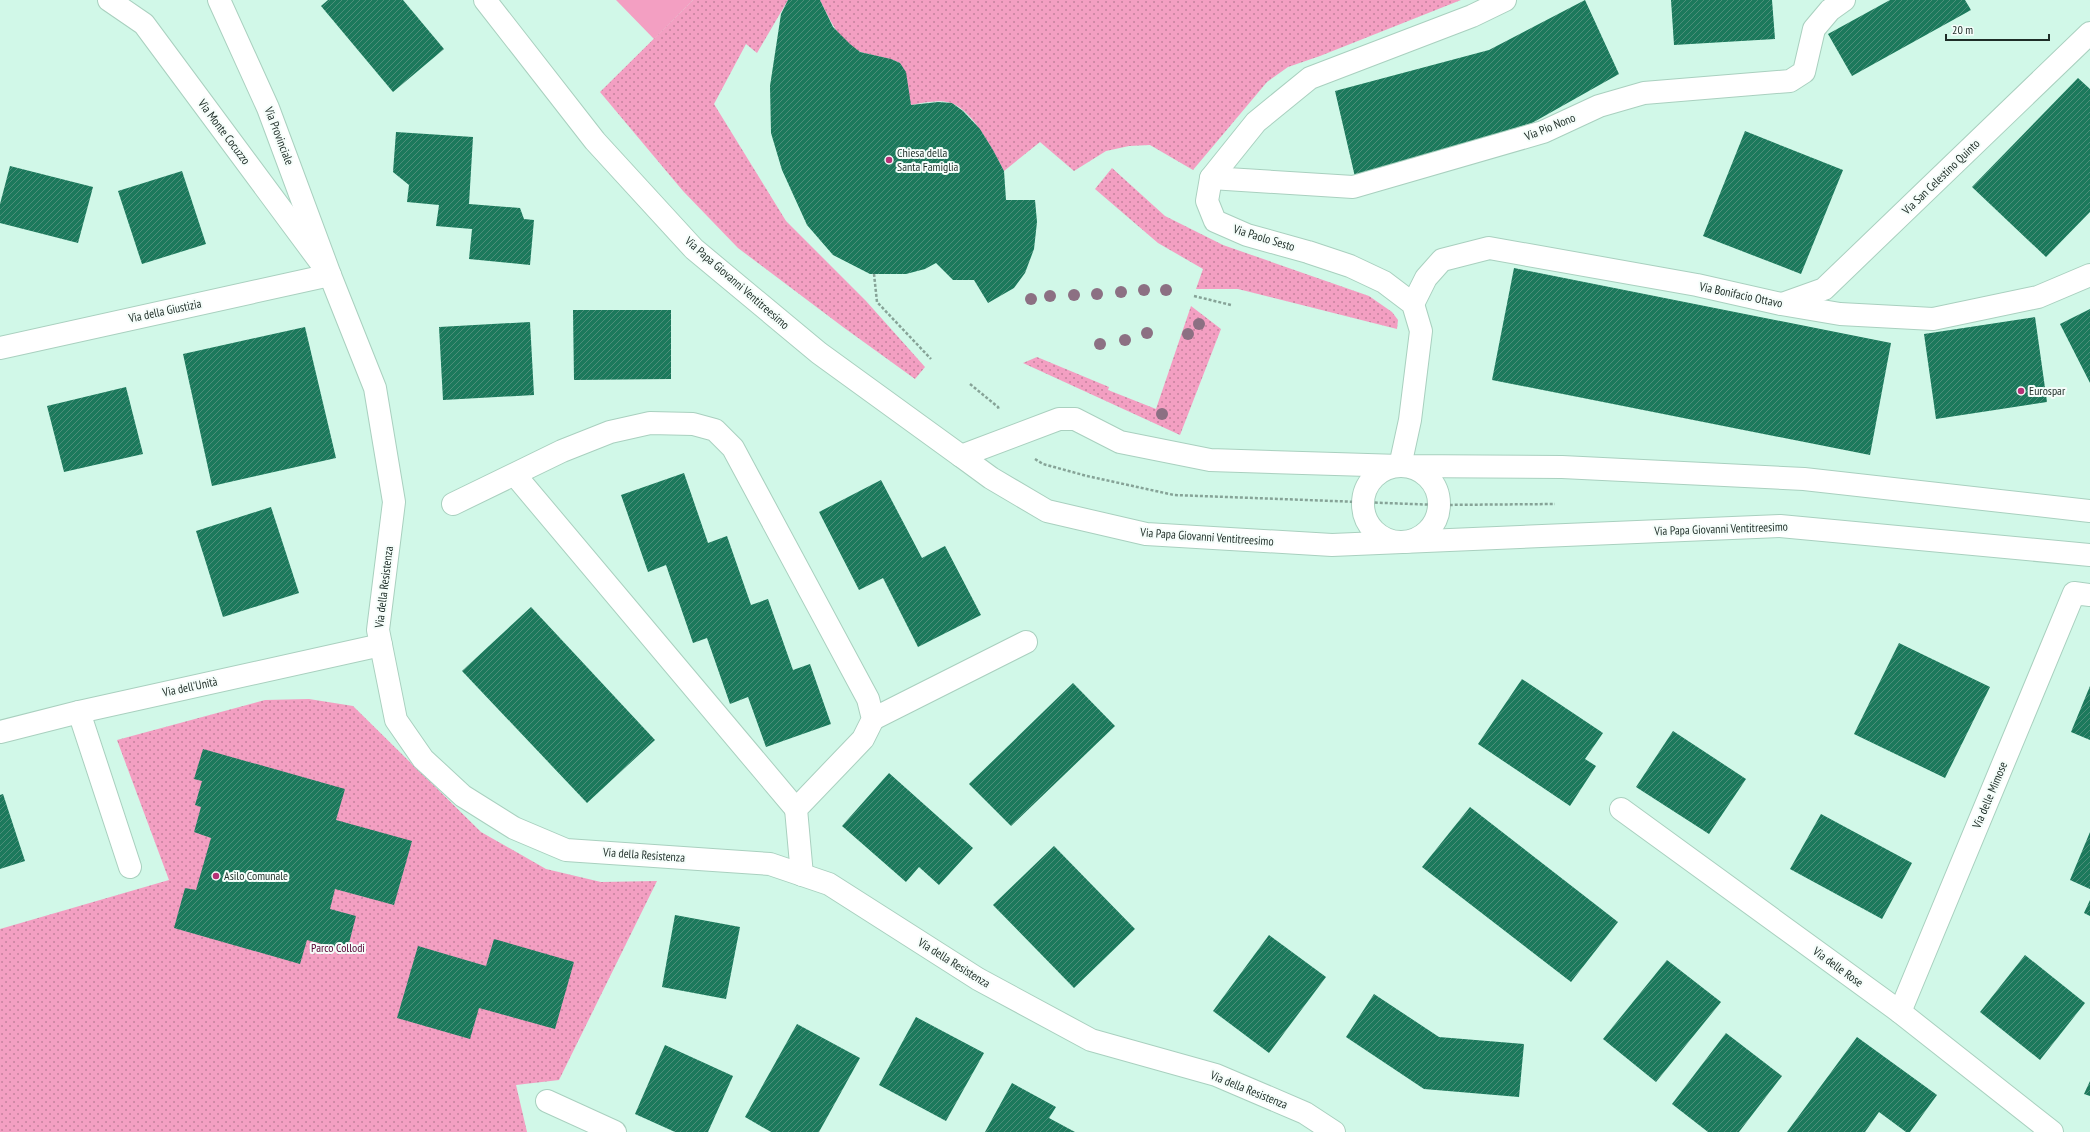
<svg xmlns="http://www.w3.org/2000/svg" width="2090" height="1132" font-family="'PT Sans Narrow',sans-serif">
	<defs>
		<pattern id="grass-dots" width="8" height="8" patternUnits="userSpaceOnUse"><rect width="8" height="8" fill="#f39fc2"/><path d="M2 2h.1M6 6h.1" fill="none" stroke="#c4829e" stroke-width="1.8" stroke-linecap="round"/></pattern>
		<pattern id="building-hatch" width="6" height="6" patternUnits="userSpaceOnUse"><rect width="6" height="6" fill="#1c795c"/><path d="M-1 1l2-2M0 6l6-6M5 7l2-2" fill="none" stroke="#4c8e79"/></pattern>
	</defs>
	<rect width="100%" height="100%" fill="#d1f8e8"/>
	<g fill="url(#grass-dots)">
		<polygon points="693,0 788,0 757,53 746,44 714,104 786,221 866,301 925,367 915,379 843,327 738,248 683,191 600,92"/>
		<path d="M820,0H1461L1320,56L1288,67L1267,82L1193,170L1150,145L1129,146L1106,151L1074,171L1040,142L1004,171C994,152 973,110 951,103C939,99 923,103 911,105L900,63C887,57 874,56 861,52C840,44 829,18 820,0Z"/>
		<polygon points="1112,168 1165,216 1223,245 1369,296 1392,312 1398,320 1397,329 1238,289 1196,289 1203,269 1158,243 1095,189"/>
		<polygon points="1191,306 1221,329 1180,435 1023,363 1037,357 1109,387 1108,390 1156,409"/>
		<polygon points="309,699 353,706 481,832 546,869 601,882 657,881 559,1080 516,1085 527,1132 0,1132 0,929 169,880 117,740 265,700"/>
	</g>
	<polygon fill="#f39fc2" points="616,0 693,0 654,39"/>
	<g fill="url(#building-hatch)">
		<polygon points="328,0 403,0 444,49 393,92 321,6"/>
		<polygon points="788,0 820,0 833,27 850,44 860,52 891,59 900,63 906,72 911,105 938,102 952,103 963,111 980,129 993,150 1004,171 1006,200 1035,200 1037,222 1034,249 1025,273 1014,288 988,303 974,280 953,280 936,263 925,269 906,274 870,274 833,255 807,225 782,170 771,133 770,86 781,14"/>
		<polygon points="1585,0 1619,74 1532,123 1355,177 1335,91 1489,50"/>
		<polygon points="1671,0 1772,0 1775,39 1674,45"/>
		<polygon points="1890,0 1965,0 1971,10 1852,76 1828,34"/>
		<polygon points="2078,78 2090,89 2090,212 2046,257 1972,187"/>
		<polygon points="1745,131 1843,170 1801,274 1703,236"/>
		<polygon points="396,132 473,137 469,204 520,208 524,219 534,220 530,265 469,259 472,229 436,226 439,205 407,202 409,185 393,172"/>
		<polygon points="10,166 93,187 78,243 0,223 0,204"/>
		<polygon points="182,171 206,244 142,264 118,191"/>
		<polygon points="1514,268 1891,343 1870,455 1492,380"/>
		<polygon points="2090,309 2090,383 2060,324"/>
		<polygon points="573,310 671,310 671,379 574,380"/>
		<polygon points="2035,317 2047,402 1936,419 1924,334"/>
		<polygon points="530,322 534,395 443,400 439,327"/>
		<polygon points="305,327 336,458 212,486 183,354"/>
		<polygon points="126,387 143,454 64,472 47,406"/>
		<polygon points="684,473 708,543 727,536 751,605 768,599 793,670 810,664 831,724 766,747 748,697 730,704 707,638 693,643 666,565 648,572 621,495"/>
		<polygon points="881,480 922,558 945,546 981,615 918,647 883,578 859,590 819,512"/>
		<polygon points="271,507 299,593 223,617 196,531"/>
		<polygon points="531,607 655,740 587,803 462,671"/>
		<polygon points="1899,643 1990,687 1945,778 1854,734"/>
		<polygon points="1522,679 1603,733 1585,759 1596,766 1570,806 1478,744"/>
		<polygon points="1073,683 1115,726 1011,826 969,784"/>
		<polygon points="2090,686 2090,740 2071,732"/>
		<polygon points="1673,731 1746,779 1709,834 1636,787"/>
		<polygon points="203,749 345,789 336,820 412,841 394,905 335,889 330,909 356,916 347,951 307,940 300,964 174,928 185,888 196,890 211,838 194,832 201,807 195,805 202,781 194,779"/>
		<polygon points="889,773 973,848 939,885 919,867 906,882 842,826"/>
		<polygon points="3,794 25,861 0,869 0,795"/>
		<polygon points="1470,807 1618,922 1571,982 1422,867"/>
		<polygon points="1821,814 1912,863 1882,919 1790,869"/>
		<polygon points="2090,832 2090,889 2070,880"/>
		<polygon points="1054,846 1135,929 1074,988 993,905"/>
		<polygon points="2090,900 2090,916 2084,913"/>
		<polygon points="675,915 740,927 726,999 662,987"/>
		<polygon points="1269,935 1326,977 1269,1053 1213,1011"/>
		<polygon points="494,939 574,962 555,1029 479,1008 470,1039 397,1018 418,946 486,966"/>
		<polygon points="2025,955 2085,1003 2040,1060 1980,1012"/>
		<polygon points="1667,960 1721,1002 1656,1082 1603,1039"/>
		<polygon points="1374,994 1439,1037 1524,1044 1519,1097 1424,1089 1346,1037"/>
		<polygon points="916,1017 984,1053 946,1121 879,1085"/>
		<polygon points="797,1024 860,1058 819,1132 771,1132 745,1117"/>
		<polygon points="1726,1033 1782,1076 1739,1132 1708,1132 1672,1104"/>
		<polygon points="1857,1037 1937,1095 1910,1132 1906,1132 1879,1112 1865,1132 1787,1132"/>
		<polygon points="665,1045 733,1076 708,1132 675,1132 635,1114"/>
		<polygon points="2090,1081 2090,1096 2084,1094"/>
		<polygon points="1012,1083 1056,1107 1049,1118 1075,1132 985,1132"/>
	</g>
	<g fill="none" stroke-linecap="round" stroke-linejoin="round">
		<defs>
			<g id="minor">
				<polyline points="485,0 595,141 694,249 819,353 961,456"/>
				<polyline points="1211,178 1353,187 1543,132 1599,106 1644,93 1790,81 1804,72 1814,29 1830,10 1844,0"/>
				<polyline points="1413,304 1426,278 1442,260 1489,248 1697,285 1781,304 1840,314 1933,319 2038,297 2090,275"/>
				<polyline points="1782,304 1824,289 2090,33"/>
				<polyline points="0,348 330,275 144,24 109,0"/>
				<polyline points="1400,466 1410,420 1421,331 1413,304 1384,282 1350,266 1308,252 1247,235 1215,221 1207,201 1211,178 1256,122 1310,78 1472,16 1505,0"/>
				<circle cx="1401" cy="504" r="38"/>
				<polyline points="515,475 796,809"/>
				<polyline points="453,504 562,451 610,432 650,423 693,424 715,430 733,448 868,699 873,719 863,739 796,809 802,875"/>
				<polyline points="2090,511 1804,479 1562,467 1400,466 1210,460 1120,442 1075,419 1059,419 961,456 991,478 1047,511 1146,534 1332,545 1780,526 2090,555"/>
				<polyline points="79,712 130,867"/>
				<polyline points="873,719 1026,642"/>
				<polyline points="0,732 79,712 381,645"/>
				<polyline points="1621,809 1900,1012 2052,1132"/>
				<polyline points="1900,1012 2074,593 2090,595"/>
				<polyline points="547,1101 615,1132"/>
			</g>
			<polyline id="tertiary" points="219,0 268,108 330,275 375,388 394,502 378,630 396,720 423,759 463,796 514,828 566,850 770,864 829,884 978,979 1091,1040 1216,1075 1305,1113 1334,1132"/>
		</defs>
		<use href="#minor" stroke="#a9d0bf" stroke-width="24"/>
		<use href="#tertiary" stroke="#a9d0bf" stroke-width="24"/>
		<g stroke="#86a397" stroke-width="2.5" stroke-dasharray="3 2" stroke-linecap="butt">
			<polyline points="874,274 877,302 931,359"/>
			<polyline points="1194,296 1231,305"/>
			<polyline points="970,384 998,407 999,410"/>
			<polyline points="1035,459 1043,464 1087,476 1174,495 1439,505 1555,504"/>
		</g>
		<use href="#minor" stroke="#fff" stroke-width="22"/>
		<use href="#tertiary" stroke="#fff" stroke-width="22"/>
	</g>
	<g fill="#8c7083">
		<circle cx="1144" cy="290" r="6"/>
		<circle cx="1166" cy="290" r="6"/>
		<circle cx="1121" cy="292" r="6"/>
		<circle cx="1097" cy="294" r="6"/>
		<circle cx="1074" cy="295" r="6"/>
		<circle cx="1050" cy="296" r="6"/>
		<circle cx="1031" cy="299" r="6"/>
		<circle cx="1199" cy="324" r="6"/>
		<circle cx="1147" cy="333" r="6"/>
		<circle cx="1188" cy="334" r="6"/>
		<circle cx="1125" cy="340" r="6"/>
		<circle cx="1100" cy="344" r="6"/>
		<circle cx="1162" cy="414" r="6"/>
	</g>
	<g fill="#b53176" stroke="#f5fdfa" stroke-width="1.5">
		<circle cx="889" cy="160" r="4"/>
		<circle cx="2021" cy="391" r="4"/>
		<circle cx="216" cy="876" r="4"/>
	</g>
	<g text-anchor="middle" stroke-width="4" stroke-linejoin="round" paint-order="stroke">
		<g font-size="12" fill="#1e2d27" stroke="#f5fdfa">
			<text transform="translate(1550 127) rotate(-22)" y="4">Via Pio Nono</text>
			<text transform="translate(224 132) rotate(53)" y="4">Via Monte Cocuzzo</text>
			<text transform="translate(279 136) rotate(69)" y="4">Via Provinciale</text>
			<text transform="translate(1941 177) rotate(-44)" y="4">Via San Celestino Quinto</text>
			<text transform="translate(1264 238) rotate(17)" y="4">Via Paolo Sesto</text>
			<text transform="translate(737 283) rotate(41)" y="4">Via Papa Giovanni Ventitreesimo</text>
			<text transform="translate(1741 295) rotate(12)" y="4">Via Bonifacio Ottavo</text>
			<text transform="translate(165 311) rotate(-12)" y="4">Via della Giustizia</text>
			<text transform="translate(1721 529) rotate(-2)" y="4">Via Papa Giovanni Ventitreesimo</text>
			<text transform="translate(1207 537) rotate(4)" y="4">Via Papa Giovanni Ventitreesimo</text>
			<text transform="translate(384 587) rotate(-83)" y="4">Via della Resistenza</text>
			<text transform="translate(190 687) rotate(-12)" y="4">Via dell'Unità</text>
			<text transform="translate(1990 795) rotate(-67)" y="4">Via delle Mimose</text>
			<text transform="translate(644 855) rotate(4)" y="4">Via della Resistenza</text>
			<text transform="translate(954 963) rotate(32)" y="4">Via della Resistenza</text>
			<text transform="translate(1838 967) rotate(36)" y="4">Via delle Rose</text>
			<text transform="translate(1249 1090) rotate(22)" y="4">Via della Resistenza</text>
		</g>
		<g font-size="12" fill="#1e2d27" stroke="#f5fdfa" text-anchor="start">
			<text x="897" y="157">Chiesa della<tspan x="897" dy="14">Santa Famiglia</tspan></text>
			<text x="2029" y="395">Eurospar</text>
			<text x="224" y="880">Asilo Comunale</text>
		</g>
		<g font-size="12" fill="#540131" stroke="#f5fdfa">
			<text x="338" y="952">Parco Collodi</text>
		</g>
	</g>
	<path d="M1946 34v6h103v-6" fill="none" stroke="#1e2d27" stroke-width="2"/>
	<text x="1952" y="34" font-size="12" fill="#1e2d27" stroke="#f5fdfa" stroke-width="3" paint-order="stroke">20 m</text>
</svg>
